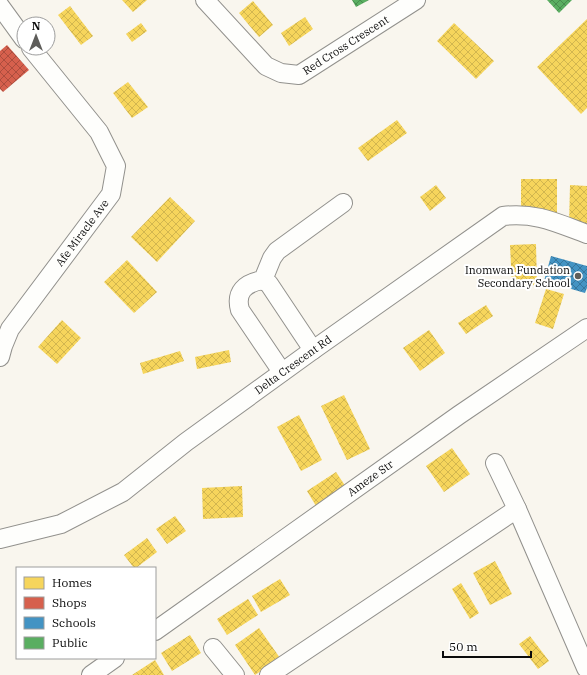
<svg xmlns="http://www.w3.org/2000/svg" width="587" height="675" font-family="'IBM Plex Serif',serif">
	<defs>
		<pattern id="homes-cross-hatch" width="8" height="8" patternUnits="userSpaceOnUse"><rect width="8" height="8" fill="#f6d55c"/><path d="M0 0l8 8M0 8l8-8" fill="none" stroke="#d2b64f"/></pattern>
		<pattern id="shops-cross-hatch" width="8" height="8" patternUnits="userSpaceOnUse"><rect width="8" height="8" fill="#d6604d"/><path d="M0 0l8 8M0 8l8-8" fill="none" stroke="#ac4d3e"/></pattern>
		<pattern id="schools-cross-hatch" width="8" height="8" patternUnits="userSpaceOnUse"><rect width="8" height="8" fill="#4393c3"/><path d="M0 0l8 8M0 8l8-8" fill="none" stroke="#36769d"/></pattern>
		<pattern id="public-cross-hatch" width="8" height="8" patternUnits="userSpaceOnUse"><rect width="8" height="8" fill="#5aae61"/><path d="M0 0l8 8M0 8l8-8" fill="none" stroke="#498c4e"/></pattern>
	</defs>
	<rect width="100%" height="100%" fill="#f9f6ee"/>
	<g fill="url(#homes-cross-hatch)">
		<polygon points="122,0 147,0 133,12"/>
		<polygon points="253,1 273,25 259,37 239,13"/>
		<polygon points="70,6 93,36 81,45 58,15"/>
		<polygon points="305,17 313,29 289,46 281,33"/>
		<polygon points="587,19 587,108 581,114 537,67"/>
		<polygon points="141,23 147,31 132,42 126,34"/>
		<polygon points="454,23 494,61 476,79 437,41"/>
		<polygon points="128,82 148,107 132,118 113,93"/>
		<polygon points="397,120 407,133 368,161 358,148"/>
		<rect x="521" y="179" width="36" height="34"/>
		<polygon points="436,185 446,198 430,211 420,197"/>
		<polygon points="570,185 587,186 587,226 569,225"/>
		<polygon points="170,197 195,221 157,262 131,237"/>
		<polygon points="536,244 537,285 512,286 510,245"/>
		<polygon points="127,260 157,292 134,313 104,282"/>
		<polygon points="546,289 564,294 553,329 535,323"/>
		<polygon points="486,305 493,316 466,334 458,323"/>
		<polygon points="62,320 81,338 57,364 38,347"/>
		<polygon points="429,330 445,353 420,371 403,348"/>
		<polygon points="229,350 231,362 197,369 195,357"/>
		<polygon points="180,351 184,361 143,374 140,363"/>
		<polygon points="344,395 370,449 347,460 321,406"/>
		<polygon points="299,415 322,460 301,471 277,427"/>
		<polygon points="452,448 470,474 444,492 426,466"/>
		<polygon points="336,472 346,487 316,506 307,491"/>
		<polygon points="242,486 243,517 203,519 202,488"/>
		<polygon points="175,516 186,531 167,544 156,529"/>
		<polygon points="147,538 157,552 136,568 134,568 124,555"/>
		<polygon points="495,561 512,594 490,605 473,573"/>
		<polygon points="280,579 290,595 261,612 252,596"/>
		<polygon points="461,583 479,613 470,619 452,589"/>
		<polygon points="248,599 258,615 227,635 217,619"/>
		<polygon points="259,628 280,658 255,675 235,645"/>
		<polygon points="190,635 201,653 172,671 161,653"/>
		<polygon points="530,636 549,661 538,669 519,644"/>
		<polygon points="155,660 164,675 132,675"/>
	</g>
	<polygon fill="url(#shops-cross-hatch)" points="7,45 29,70 3,92 0,89 0,51"/>
	<polygon fill="url(#schools-cross-hatch)" points="551,256 587,266 587,288 585,293 544,281"/>
	<g fill="url(#public-cross-hatch)">
		<polygon points="352,0 369,0 356,7"/>
		<polygon points="547,0 572,0 559,13"/>
	</g>
	<g fill="none" stroke-linecap="round" stroke-linejoin="round">
		<defs>
			<g id="minor">
				<path id="s1" d="M205,0L266,66L281,73L299,75L416,0"/>
				<polyline points="0,6 24,39"/>
				<polyline points="263,280 269,284 313,350"/>
				<path id="s2" d="M0,357L3,346L10,329L111,194L116,166L99,132L31,48"/>
				<path d="M282,372L240,310C235,292 245,283 263,280L272,258L277,251L343,203"/>
				<polyline points="495,463 517,509 586,668"/>
				<path id="s3" d="M0,539L61,524L123,492L186,442L313,350L503,216C536,212 557,223 587,234"/>
				<path id="s4" d="M155,631L459,415L587,328"/>
				<polyline points="213,648 235,675"/>
				<polyline points="91,675 115,658"/>
				<polyline points="269,675 517,509"/>
			</g>
		</defs>
		<use href="#minor" stroke="#92918d" stroke-width="20"/>
		<use href="#minor" stroke="#fefefc" stroke-width="18"/>
	</g>
	<circle fill="#5e5d5a" stroke="#fff" stroke-width="1.5" cx="578" cy="276" r="4"/>
	<g text-anchor="middle" stroke-width="4" stroke-linejoin="round" paint-order="stroke">
		<g font-size="11" fill="#0b0b0b" stroke="#fff">
			<text dy="4" stroke="none"><textPath href="#s1" startOffset="180">Red Cross Crescent</textPath></text>
			<text dy="4" stroke="none"><textPath href="#s2" startOffset="150">Afe Miracle Ave</textPath></text>
			<text dy="4" stroke="none"><textPath href="#s3" startOffset="345">Delta Crescent Rd</textPath></text>
			<text dy="4" stroke="none"><textPath href="#s4" startOffset="264">Ameze Str</textPath></text>
		</g>
		<g font-size="11" fill="#0b0b0b" stroke="#fff" text-anchor="end">
			<text x="570" y="274">Inomwan Fundation<tspan x="570" dy="13">Secondary School</tspan></text>
		</g>
	</g>
	<rect x="16" y="567" width="140" height="92" fill="#ffffff" stroke="#9d9d9d"/>
	<rect x="24" y="577" width="20" height="12" fill="#f6d55c" stroke="#9d9d9d"/>
	<text x="52" y="587" font-size="12" fill="#0b0b0b">Homes</text>
	<rect x="24" y="597" width="20" height="12" fill="#d6604d" stroke="#9d9d9d"/>
	<text x="52" y="607" font-size="12" fill="#0b0b0b">Shops</text>
	<rect x="24" y="617" width="20" height="12" fill="#4393c3" stroke="#9d9d9d"/>
	<text x="52" y="627" font-size="12" fill="#0b0b0b">Schools</text>
	<rect x="24" y="637" width="20" height="12" fill="#5aae61" stroke="#9d9d9d"/>
	<text x="52" y="647" font-size="12" fill="#0b0b0b">Public</text>
	<g transform="translate(36 36)"><circle r="19" fill="#ffffff" stroke="#9d9d9d"/>
	<path d="M0-3L7 15L0 10L-7 15Z" fill="#5e5d5a"/>
	<text y="-6" font-size="11" font-weight="bold" text-anchor="middle" fill="#0b0b0b">N</text>
	</g>
	<path d="M443 651v6h88v-6" fill="none" stroke="#0b0b0b" stroke-width="2"/>
	<text x="449" y="651" font-size="12" fill="#0b0b0b" stroke="#ffffff" stroke-width="3" paint-order="stroke">50 m</text>
</svg>
